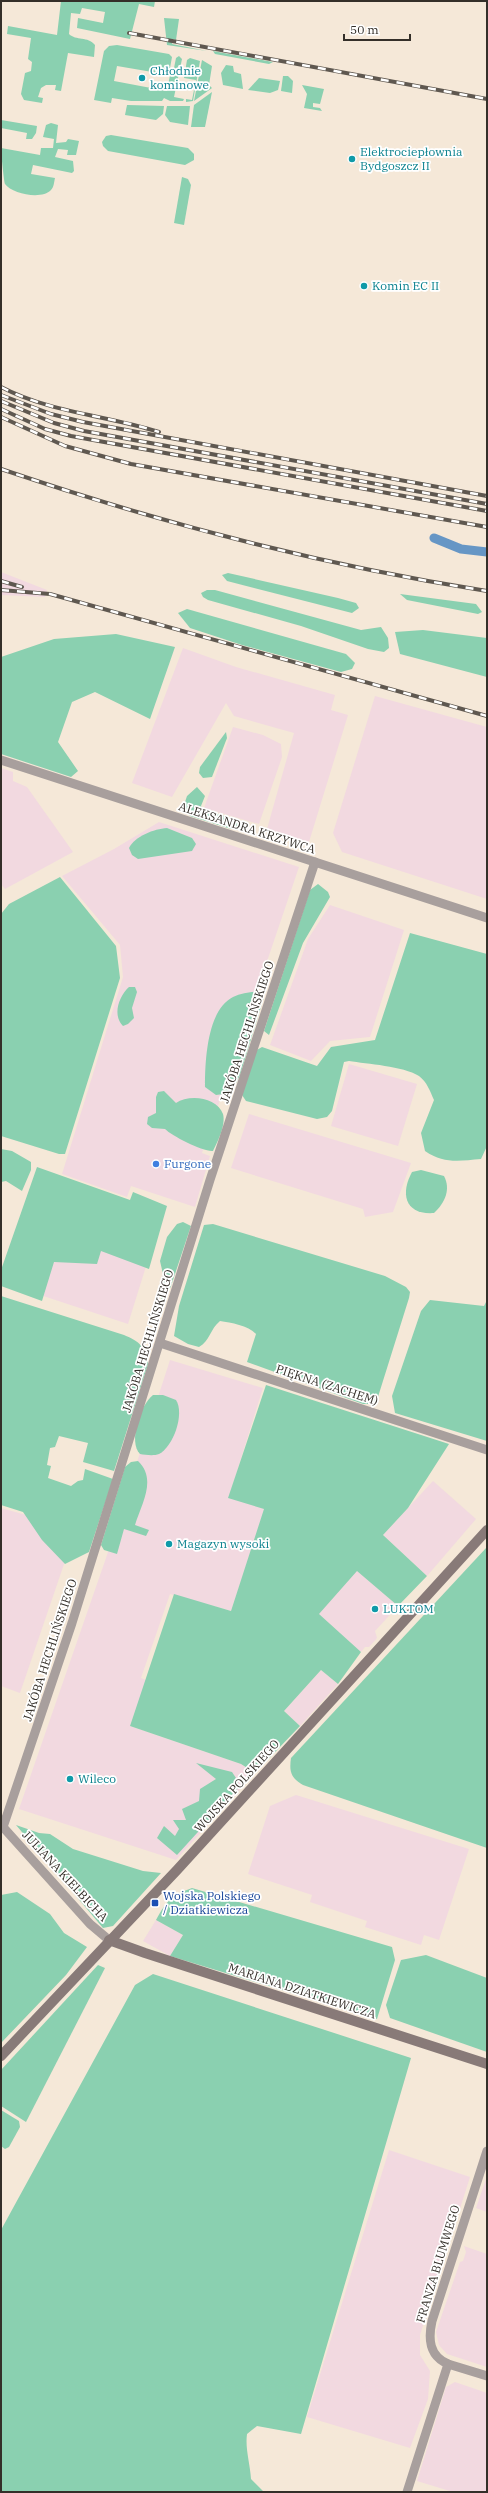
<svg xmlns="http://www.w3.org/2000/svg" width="488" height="2493" font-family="'IBM Plex Serif',serif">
	<rect width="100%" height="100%" fill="#f5e8d8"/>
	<g fill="#f2d9e0">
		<polygon points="1,572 47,590 45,597 1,595"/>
		<polygon points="183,648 236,667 335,695 331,710 348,715 309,842 267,829 294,733 234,716 226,703 172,797 132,783"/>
		<polygon points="375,696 487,727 487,899 342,852 333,833"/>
		<polygon points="233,727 263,735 281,744 282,757 259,824 204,808"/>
		<polygon points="1,768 13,772 13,781 27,787 73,852 5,889 1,884"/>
		<polygon points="159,822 299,867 202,1153 210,1156 195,1207 131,1186 127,1197 62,1174 123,977 120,945 62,876 114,849"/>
		<polygon points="330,905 404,930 370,1037 330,1041 311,1061 270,1045 308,939"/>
		<polygon points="349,1064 417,1084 398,1146 331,1126"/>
		<polygon points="249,1114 411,1163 393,1212 365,1217 363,1209 231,1168"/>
		<polygon points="162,1215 128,1324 1,1282"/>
		<polygon points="170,1360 263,1388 229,1497 265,1509 231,1611 170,1594 141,1678 146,1680 130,1726 241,1764 255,1773 176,1860 19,1809 106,1558"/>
		<polygon points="433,1481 476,1519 427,1576 383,1535"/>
		<polygon points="1,1508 76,1529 20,1693 1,1686"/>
		<polygon points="357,1570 398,1606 375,1631 377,1638 369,1647 365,1647 361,1652 318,1614"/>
		<polygon points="321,1670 338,1684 300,1726 284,1711"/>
		<polygon points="296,1795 469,1849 439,1940 424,1935 421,1945 365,1927 367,1921 310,1902 312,1895 248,1874 270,1806"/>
		<polygon points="156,1920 183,1935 170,1956 143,1941"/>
		<polygon points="389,2150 470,2177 420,2335 420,2355 430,2371 428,2399 410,2448 307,2417"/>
		<polygon points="487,2176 487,2212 476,2208"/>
		<polygon points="464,2246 487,2254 487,2367 447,2354 439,2345 436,2332 460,2262 463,2261 466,2252"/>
		<polygon points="455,2382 487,2393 487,2492 453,2492 417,2481 446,2387"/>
	</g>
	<g fill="#8ad0b0">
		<path d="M61,1H155L154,7L139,4L130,39L77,28L78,18L103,23L105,12L82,8L80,14L71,13L69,34C76,41 88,36 95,45L94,57L68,53L61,91L55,90L56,85H46L41,88L38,97L43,98L42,103L24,100L21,94L25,73L31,71L32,62L28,59L31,38L7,34L8,26L57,35Z"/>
		<polygon points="164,18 179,19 176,40 173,39 172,44 207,51 167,45"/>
		<polygon points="117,45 169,54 172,57 170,68 166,68 164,74 117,66 114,81 167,91 170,75 166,75 167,72 173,73 176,58 179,56 182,59 174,97 184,99 183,101 170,101 164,98 162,101 131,101 112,98 111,103 94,100 104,51 109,46"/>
		<polygon points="213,51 273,62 269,64 215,54"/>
		<polygon points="190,58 200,61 193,101 186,102 186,99 192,100 196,80 184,78 187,60"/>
		<polygon points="202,60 212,66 209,85 212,88 194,101"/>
		<polygon points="226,65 233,66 234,72 241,74 243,89 223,85 221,73"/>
		<polygon points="283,76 288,76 293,81 292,93 281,91"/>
		<polygon points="259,78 280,81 278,90 270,93 248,90"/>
		<polygon points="302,85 324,89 320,104 313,103 313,107 320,108 322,111 304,108 307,94"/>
		<polygon points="212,92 205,127 191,127 194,105"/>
		<polygon points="127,105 128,105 164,106 163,114 156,120 125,115"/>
		<polygon points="167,106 190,106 188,125 170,122 165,115"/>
		<polygon points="1,120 37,126 36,133 32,139 26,139 27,133 1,128"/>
		<path d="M51,123L58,125L56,143L66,142L68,139L79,141L76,155H67L68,150L58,149L55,157L73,161L74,171L72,173L33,165L31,174L55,178C54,182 54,187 51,190C42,200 12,194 5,184C4,182 1,152 1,148L40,155L41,148H53L54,139L43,137L46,125Z"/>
		<polygon points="111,135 188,148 194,154 194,160 185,165 108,151 103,146 102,142 106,136"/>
		<polygon points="182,177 188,179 191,185 184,225 174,223"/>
		<polygon points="228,573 338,598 356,603 359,608 352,613 227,581 222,575"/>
		<polygon points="207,590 215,590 361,630 381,627 388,638 389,648 384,652 368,649 301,626 208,600 203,597 201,593"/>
		<polygon points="400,594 476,604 482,612 478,614 407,600"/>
		<polygon points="187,609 346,654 355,663 352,669 341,672 242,645 190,628 178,613"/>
		<polygon points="423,630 487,638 487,677 400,654 395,632"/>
		<polygon points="116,634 175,647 150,719 95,692 72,702 58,742 78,771 71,777 1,754 1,657 54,639"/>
		<polygon points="226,732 227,738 212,777 203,778 199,773 200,767"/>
		<polygon points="197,787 205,796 201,806 203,810 235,819 238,825 236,828 231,829 190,816 184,805 187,796"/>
		<path d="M167,828L192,838L196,844L192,851L138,859L132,855L129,848C135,836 154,829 167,828Z"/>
		<polygon points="60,877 116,946 120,978 65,1154 59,1154 1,1136 1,914 9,904"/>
		<polygon points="318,884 328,892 330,897 303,943 269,1035 264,1031 310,890"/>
		<path d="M410,933L487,954V1146L481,1159C459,1161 444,1164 425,1151L421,1133L434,1100C430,1091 427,1082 419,1076C403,1066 367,1064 349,1061L344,1062L332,1111L327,1117L317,1119L246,1101L242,1095L255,1051L262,1047L317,1066L331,1047L375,1040Z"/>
		<path d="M129,987H135L137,992L132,1008L134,1018L128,1024L123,1026C112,1015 119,996 129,987Z"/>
		<path d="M260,991L264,997L240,1075L231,1093L216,1095L205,1087C205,1061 207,1010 233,997C241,993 252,992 260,991Z"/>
		<path d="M164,1091L176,1103C189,1094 217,1097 223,1114C226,1125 218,1141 213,1151C203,1152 172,1136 165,1129L152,1128L147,1124L148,1117L156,1113V1097L158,1092Z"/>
		<polygon points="1,1149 12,1151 31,1162 31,1170 22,1191 6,1181 1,1182"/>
		<polygon points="37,1167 130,1200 133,1192 167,1206 149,1269 101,1251 97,1264 54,1262 42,1301 1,1286 1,1270"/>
		<path d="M421,1170L444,1176C451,1189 445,1203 434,1213C405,1215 400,1194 412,1172Z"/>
		<polygon points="183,1222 191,1226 171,1286 165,1298 161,1299 163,1274 160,1261 167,1237 177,1224"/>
		<path d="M213,1224L385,1276L406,1287L410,1292L409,1298L377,1400L371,1404H363L247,1362L256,1334C248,1325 231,1323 220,1321C210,1329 210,1341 199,1347L188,1344L174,1336L179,1306L204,1225Z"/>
		<path d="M1,1296L124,1335C139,1341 146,1347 148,1364L114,1471L83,1462L88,1443L59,1436L55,1447L50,1448L47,1465L51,1466L48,1478L71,1486L78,1481L83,1480L85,1469L113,1479L89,1552L65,1564L42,1540L23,1512L1,1505Z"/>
		<polygon points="430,1300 484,1306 487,1300 487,1441 395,1413 392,1396 421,1311"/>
		<polygon points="266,1385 449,1444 408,1508 383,1535 427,1576 398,1606 357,1571 319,1614 361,1652 338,1684 321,1670 284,1711 300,1726 255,1773 241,1764 130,1726 174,1594 231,1611 264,1509 228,1498"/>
		<path d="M153,1395H163L176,1400C185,1414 173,1447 159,1454C154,1456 146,1455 140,1454C128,1442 140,1405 153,1395Z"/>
		<path d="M138,1461C157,1479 142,1503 135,1525L149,1530L146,1536L124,1529L117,1554L104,1550L101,1545L125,1467L131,1462Z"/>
		<path d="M487,1547V1848L303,1785C291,1778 289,1772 291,1758Z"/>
		<polygon points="196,1763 232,1772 238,1781 238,1788 177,1855 157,1838 164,1826 175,1836 179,1829 173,1820 186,1820 182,1809 199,1801 200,1789 216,1779"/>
		<polygon points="16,1825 39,1833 50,1834 73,1849 143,1871 161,1873 113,1926 103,1928"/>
		<path d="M192,1888L392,1947L395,1960L377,2019L170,1956L183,1935L156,1920C167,1900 171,1896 192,1888Z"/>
		<polygon points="17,1892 50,1914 64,1933 87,1947 66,1975 1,2043 1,1895"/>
		<polygon points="426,1955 487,1978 487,2052 390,2018 386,2005 401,1960"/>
		<polygon points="98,1965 105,1968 26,2122 1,2106 1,2070"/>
		<path d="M153,1974L411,2058L301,2434L257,2426L247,2434C245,2449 250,2463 251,2479L264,2492H1V2230L135,1985Z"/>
		<polygon points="1,2110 19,2121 20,2127 9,2147 5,2149 1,2146"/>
	</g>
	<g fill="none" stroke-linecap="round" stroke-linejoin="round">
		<polyline stroke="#6696c5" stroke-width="9" points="434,538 461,549 487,552"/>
		<g stroke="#a89f9d" stroke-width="9">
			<polyline points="1,760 487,918"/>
			<polyline points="160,1343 487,1450"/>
			<polyline points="109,1940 90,1924 3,1827 72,1623 210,1180 315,862"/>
			<polyline points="448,2364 487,2376"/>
			<path d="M407,2492L448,2364C429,2356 428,2339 432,2321L487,2151"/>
		</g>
		<g stroke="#887a78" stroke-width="10">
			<polyline points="109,1940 145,1953 487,2064"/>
			<polyline points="1,2056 177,1870 487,1530"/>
		</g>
		<defs>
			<g id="rail">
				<polyline points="129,33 487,99"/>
				<path d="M1,387C51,413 106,415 159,432"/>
				<polyline points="1,395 51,414 83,422 487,496"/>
				<polyline points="1,401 54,423 84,431 487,504"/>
				<polyline points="1,409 45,429 71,436 487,511"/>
				<polyline points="1,417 65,446 131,464 487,527"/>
				<path d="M1,469C160,523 321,565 487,591"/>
				<polyline points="1,581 22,587"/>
				<polyline points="1,590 50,594 487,716"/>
			</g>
		</defs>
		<use href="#rail" stroke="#5f5850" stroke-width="4"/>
		<use href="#rail" stroke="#fff" stroke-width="2.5" stroke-dasharray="8" stroke-linecap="butt"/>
	</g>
	<g fill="#0f9aa8" stroke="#fff" stroke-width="1.5">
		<circle cx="142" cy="78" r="4"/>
		<circle cx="352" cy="159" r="4"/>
		<circle cx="364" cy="286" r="4"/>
		<circle cx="169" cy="1544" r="4"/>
		<circle cx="375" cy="1609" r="4"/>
		<circle cx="70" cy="1779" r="4"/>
	</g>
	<circle fill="#3f7fe0" stroke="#fff" stroke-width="1.5" cx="156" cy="1164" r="4"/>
	<rect fill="#1a4fb4" stroke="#fff" stroke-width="1.5" x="151" y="1899" width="8" height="8" rx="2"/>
	<g text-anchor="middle" stroke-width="3.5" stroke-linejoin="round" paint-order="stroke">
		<g font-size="12" fill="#0d838f" stroke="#fff" text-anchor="start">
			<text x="150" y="75">Chłodnie<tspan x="150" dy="14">kominowe</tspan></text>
			<text x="360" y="156">Elektrociepłownia<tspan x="360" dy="14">Bydgoszcz II</tspan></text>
			<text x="372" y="290">Komin EC II</text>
			<text x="177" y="1548">Magazyn wysoki</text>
			<text x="383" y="1613">LUKTOM</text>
			<text x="78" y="1783">Wileco</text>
		</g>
		<g font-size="12" fill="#342f29" stroke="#fff">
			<text transform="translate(247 828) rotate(18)" y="4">ALEKSANDRA KRZYWCA</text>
			<text transform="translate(247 1032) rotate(-72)" y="4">JAKÓBA HECHLIŃSKIEGO</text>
			<text transform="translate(148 1341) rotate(-73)" y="4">JAKÓBA HECHLIŃSKIEGO</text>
			<text transform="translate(327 1385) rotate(18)" y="4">PIĘKNA (ZACHEM)</text>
			<text transform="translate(50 1650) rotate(-72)" y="4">JAKÓBA HECHLIŃSKIEGO</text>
			<text transform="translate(237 1786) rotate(-48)" y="4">WOJSKA POLSKIEGO</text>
			<text transform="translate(65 1876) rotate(47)" y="4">JULIANA KIELBICHA</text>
			<text transform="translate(302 1991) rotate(18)" y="4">MARIANA DZIATKIEWICZA</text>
			<text transform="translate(438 2264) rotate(-73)" y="4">FRANZA BLUMWEGO</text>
		</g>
		<g font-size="12" fill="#366cbe" stroke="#fff" text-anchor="start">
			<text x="164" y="1168">Furgone</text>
		</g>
		<g font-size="12" fill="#164399" stroke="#fff" text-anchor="start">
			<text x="163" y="1900">Wojska Polskiego<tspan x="163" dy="14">/ Dziatkiewicza</tspan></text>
		</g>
	</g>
	<rect width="488" height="2493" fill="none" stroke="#342f29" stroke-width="4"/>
	<path d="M344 34v6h66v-6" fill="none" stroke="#342f29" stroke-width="2"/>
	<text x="350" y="34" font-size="12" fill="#342f29" stroke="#ffffff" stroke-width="3" paint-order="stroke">50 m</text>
</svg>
